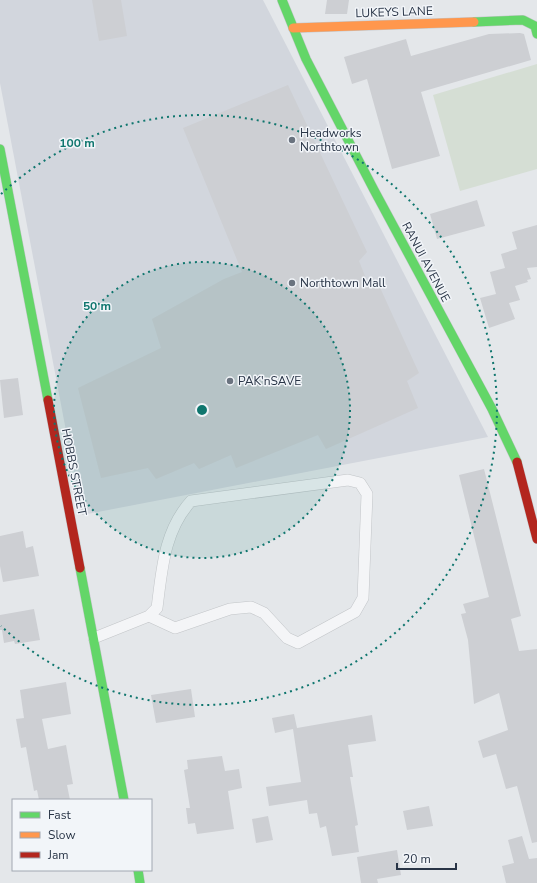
<svg xmlns="http://www.w3.org/2000/svg" width="537" height="883" font-family="'Nunito Sans',sans-serif">
	<rect width="100%" height="100%" fill="#e4e7ea"/>
	<polygon fill="#d2d6dd" points="0,0 263,0 488,437 82,515 0,83"/>
	<polygon fill="#d5ded4" points="537,64 537,169 460,191 433,95"/>
	<g fill="#cdcfd3">
		<polygon points="92,0 121,0 127,36 99,41"/>
		<polygon points="327,0 349,0 347,14 325,14"/>
		<polygon points="520,33 524,34 531,60 421,92 440,156 392,169 367,79 352,84 344,57 406,39 411,56 489,34"/>
		<polygon points="288,85 367,252 359,261 369,286 377,281 419,373 407,381 418,408 326,449 318,435 236,468 231,455 199,469 194,463 156,479 148,468 101,478 78,388 161,348 152,319 224,279 242,272 183,128"/>
		<polygon points="477,200 485,226 437,239 430,214"/>
		<polygon points="537,225 537,267 527,268 531,279 527,280 528,282 515,286 520,300 509,303 515,319 489,328 480,298 496,294 490,272 505,268 501,254 517,249 512,232"/>
		<polygon points="18,378 23,415 4,418 0,380"/>
		<polygon points="484,469 521,616 511,619 519,651 537,649 537,842 532,843 517,786 506,789 496,754 483,758 478,741 508,730 499,693 474,704 468,640 461,614 466,613 463,604 489,597 459,475"/>
		<polygon points="23,531 26,548 33,546 39,576 3,582 0,566 0,536"/>
		<polygon points="34,609 40,640 15,644 14,641 4,643 2,630 0,630 0,615"/>
		<polygon points="66,682 71,714 42,719 48,749 66,745 73,784 67,785 70,800 39,800 37,790 34,791 26,747 21,748 16,719 24,718 20,690"/>
		<polygon points="191,689 195,717 156,723 151,695"/>
		<polygon points="294,714 297,728 372,715 376,741 348,745 353,777 350,777 358,825 355,826 359,852 332,856 326,826 320,828 317,813 309,814 307,800 269,806 266,787 301,782 293,729 275,733 272,718"/>
		<polygon points="222,756 225,771 239,769 242,788 228,791 234,829 197,834 195,823 188,824 186,808 190,808 184,770 188,769 187,760"/>
		<polygon points="429,806 433,826 407,830 403,811"/>
		<polygon points="268,816 273,840 256,843 252,819"/>
		<polygon points="522,836 529,859 537,858 537,883 506,883 502,866 514,863 508,840"/>
		<polygon points="397,850 401,875 377,879 378,883 361,883 357,857"/>
	</g>
	<g fill="none" stroke-linecap="round" stroke-linejoin="round">
		<defs>
			<path id="lane" d="M94,638L149,616L157,608C162,569 164,531 191,501L348,480L360,483L367,494L363,598L355,612L298,643L287,638L264,613L251,607L230,609L175,628L149,616"/>
			<g id="fast">
				<polyline points="282,0 306,59 374,190 492,409 517,462"/>
				<polyline points="474,22 523,20 535,26 537,34"/>
				<polyline points="0,149 48,400"/>
				<polyline points="80,568 124,800"/>
				<polyline points="138,870 140,883"/>
			</g>
			<polyline id="slow" points="293,28 474,22"/>
			<g id="jam">
				<polyline points="48,400 80,568"/>
				<polyline points="517,462 537,539"/>
			</g>
		</defs>
		<use href="#lane" stroke="#c2c5c8" stroke-width="12"/>
		<use href="#fast" stroke="#c2c5c8" stroke-width="10"/>
		<use href="#slow" stroke="#c2c5c8" stroke-width="10"/>
		<use href="#jam" stroke="#c2c5c8" stroke-width="10"/>
		<use href="#lane" stroke="#f4f5f7" stroke-width="11"/>
		<use href="#fast" stroke="#63d668" stroke-width="9"/>
		<use href="#slow" stroke="#ff974d" stroke-width="9"/>
		<use href="#jam" stroke="#b3261e" stroke-width="9"/>
	</g>
	<circle cx="202" cy="410" r="148" fill="#0f766e" fill-opacity=".12"/>
	<g fill="none" stroke="#0f766e" stroke-width="2" stroke-dasharray="2 4">
		<circle cx="202" cy="410" r="148"/>
		<path d="M1 194A295 295 0 1 1 1 626"/>
	</g>
	<g fill="#6a737f" stroke="#f2f5f9" stroke-width="1.5">
		<circle cx="292" cy="140" r="4"/>
		<circle cx="292" cy="283" r="4"/>
		<circle cx="230" cy="381" r="4"/>
	</g>
	<g text-anchor="middle" stroke-width="3" stroke-linejoin="round" paint-order="stroke">
		<g font-size="12" fill="#283446" stroke="#f2f5f9">
			<text transform="translate(394 12) rotate(-2)" y="4">LUKEYS LANE</text>
			<text transform="translate(426 262) rotate(62)" y="4">RANUI AVENUE</text>
			<text transform="translate(74 472) rotate(79)" y="4">HOBBS STREET</text>
		</g>
		<g font-size="12" fill="#283446" stroke="#f2f5f9" text-anchor="start">
			<text x="300" y="137">Headworks<tspan x="300" dy="14">Northtown</tspan></text>
			<text x="300" y="287">Northtown Mall</text>
			<text x="238" y="385">PAK'nSAVE</text>
		</g>
	</g>
	<circle cx="202" cy="410" r="6" fill="#0f766e" stroke="#f2f5f9" stroke-width="2"/>
	<g font-size="12" text-anchor="middle" font-weight="bold" fill="#0f766e" stroke="#f2f5f9" stroke-width="3" stroke-linejoin="round" paint-order="stroke">
		<text x="77" y="147">100 m</text>
		<text x="97" y="310">50 m</text>
	</g>
	<rect x="12" y="799" width="140" height="72" fill="#f2f5f9" stroke="#a1a8b1"/>
	<rect x="20" y="812" width="20" height="6" fill="#63d668" stroke="#a1a8b1"/>
	<text x="48" y="819" font-size="12" fill="#283446">Fast</text>
	<rect x="20" y="832" width="20" height="6" fill="#ff974d" stroke="#a1a8b1"/>
	<text x="48" y="839" font-size="12" fill="#283446">Slow</text>
	<rect x="20" y="852" width="20" height="6" fill="#b3261e" stroke="#a1a8b1"/>
	<text x="48" y="859" font-size="12" fill="#283446">Jam</text>
	<path d="M397 863v6h59v-6" fill="none" stroke="#283446" stroke-width="2"/>
	<text x="403" y="863" font-size="12" fill="#283446" stroke="#f2f5f9" stroke-width="3" paint-order="stroke">20 m</text>
</svg>
